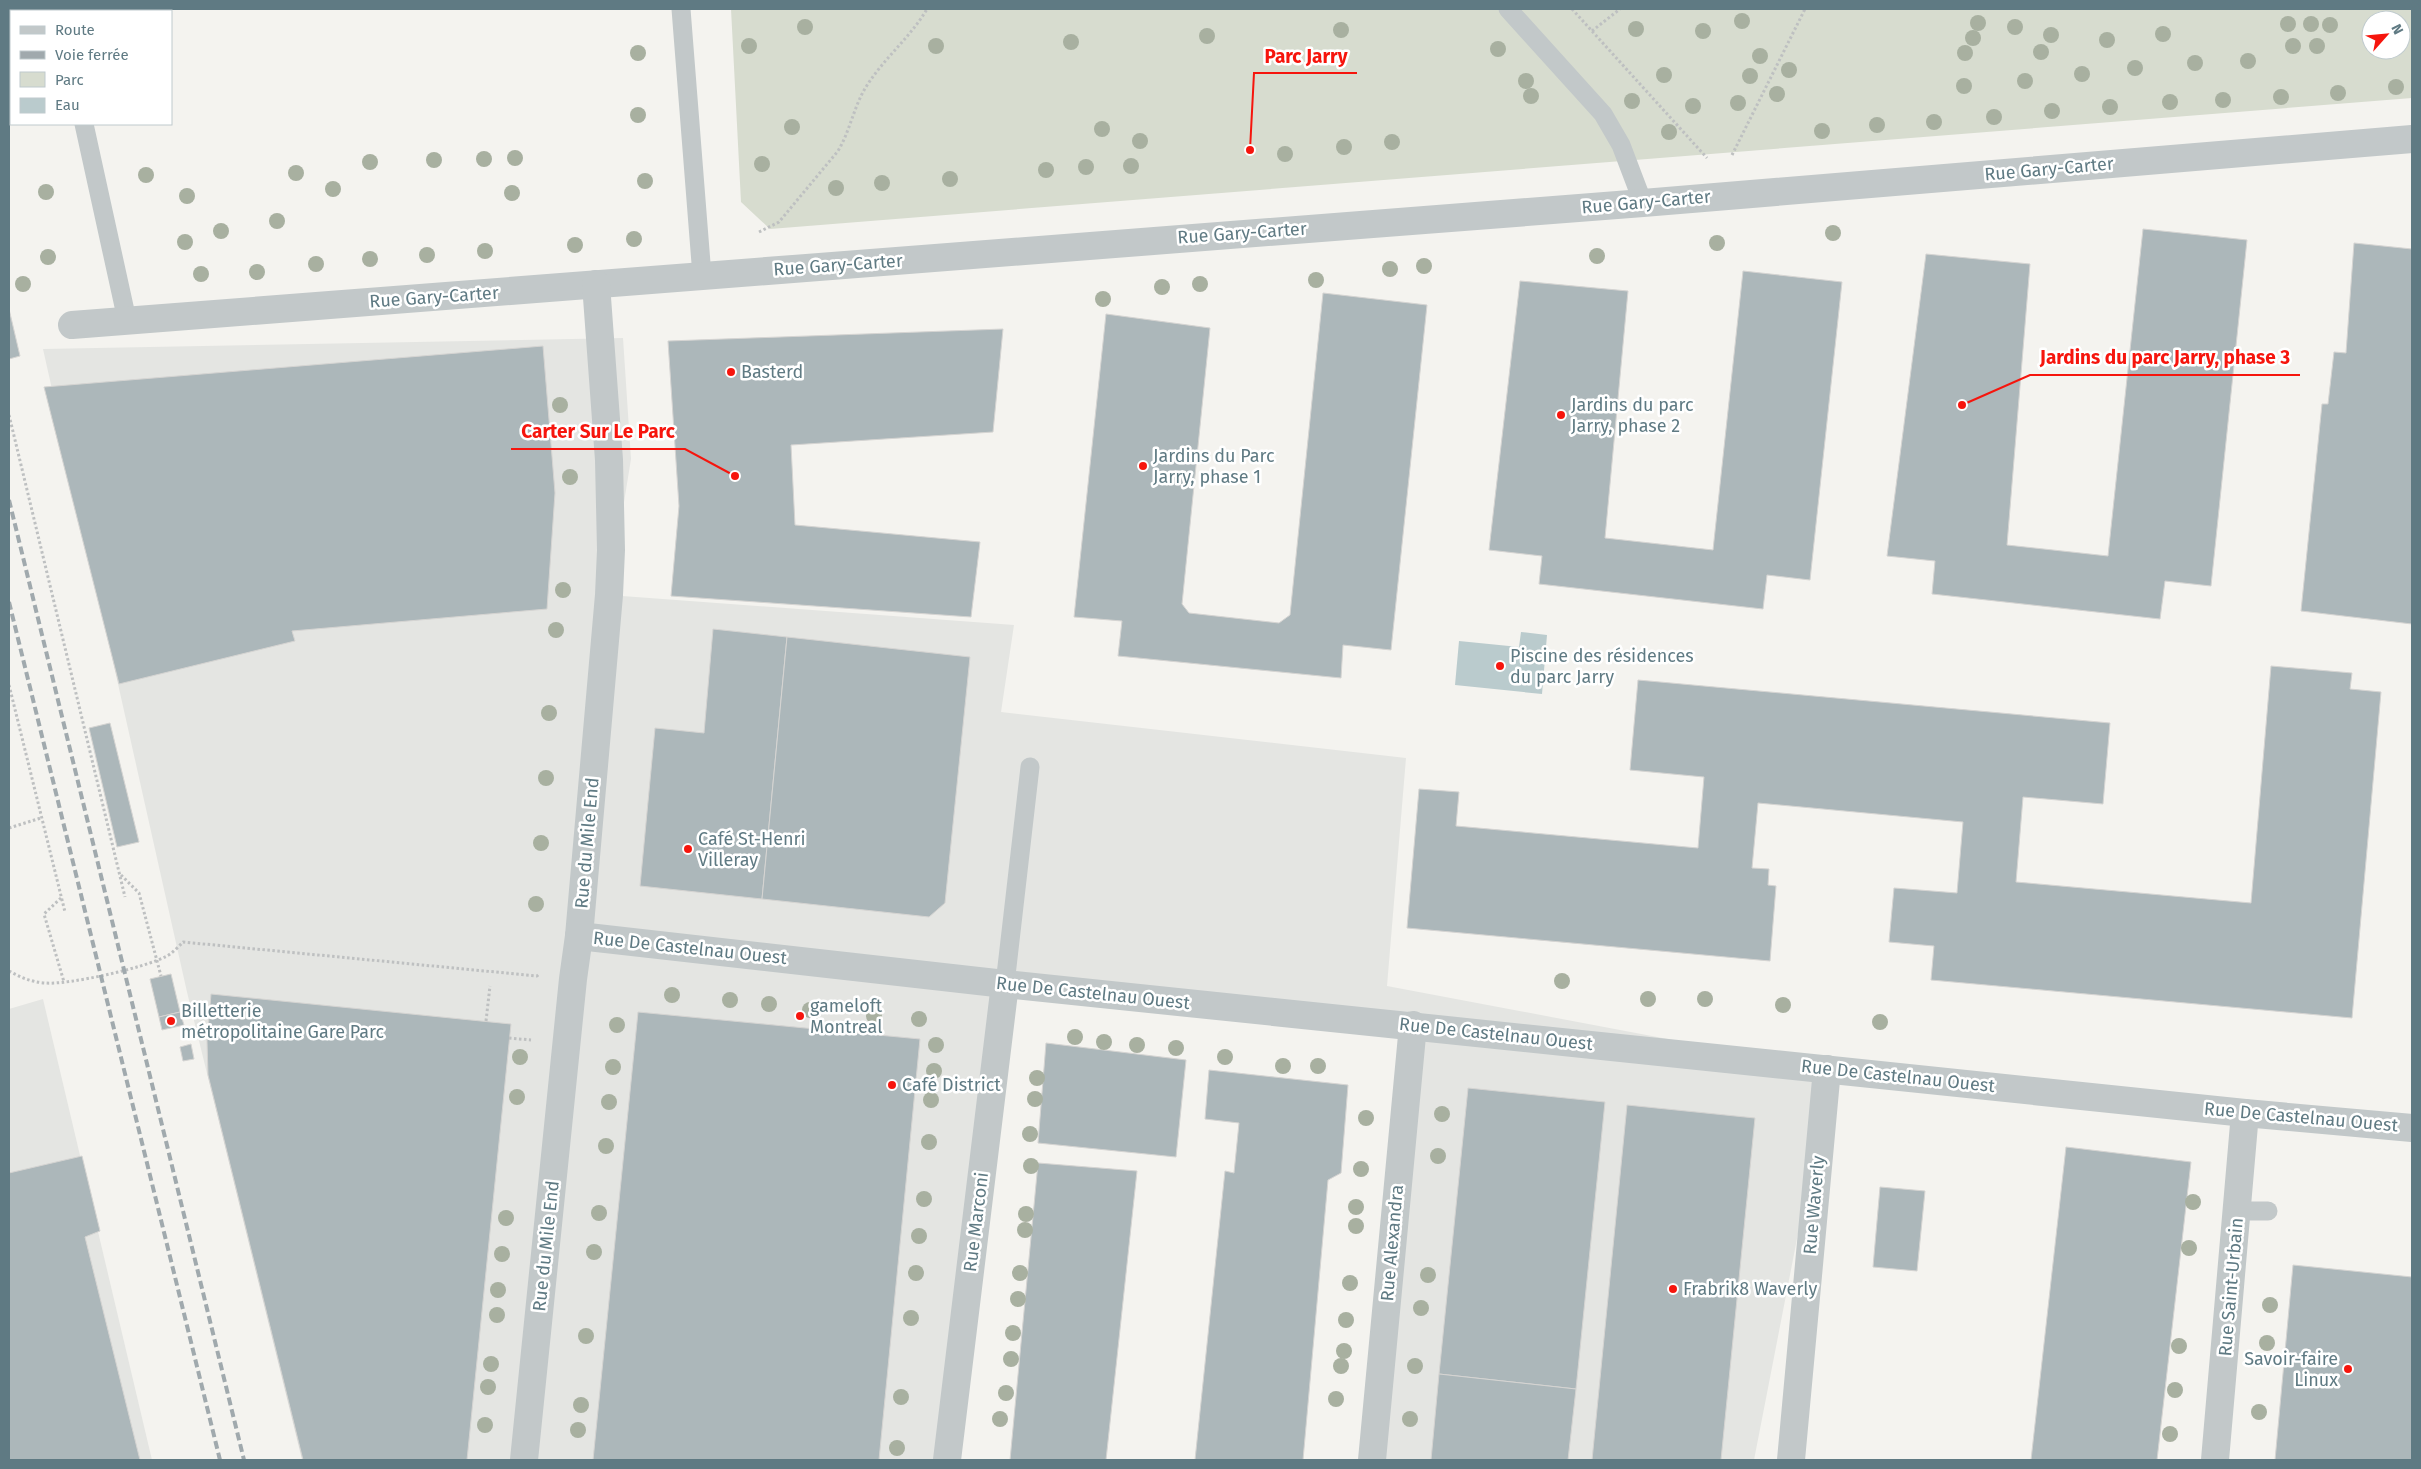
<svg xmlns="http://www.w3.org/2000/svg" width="2421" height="1469" font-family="'Fira Sans',sans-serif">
	<rect width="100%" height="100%" fill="#f4f3ef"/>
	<g fill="#e4e5e2">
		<polygon points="623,338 631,459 609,595 1014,625 1001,712 1406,758 1387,986 1827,1069 1823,1105 1754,1460 1372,1460 1413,1025 1005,984 947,1460 302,1460 187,992 43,349"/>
		<polygon points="43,999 152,1460 9,1460 9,1009"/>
	</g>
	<path fill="#d7dccf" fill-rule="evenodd" d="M731,9H2412V98L770,229L741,202ZM2371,20H2401V50H2371Z"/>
	<polygon fill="#bacbcd" points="1521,632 1547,635 1542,694 1455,685 1459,641 1519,647"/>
	<g fill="#acb7ba" stroke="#d5d4d2">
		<polygon points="2143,229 2247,240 2211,586 2165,581 2160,619 1932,594 1935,561 1887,556 1926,254 2030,264 2007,545 2108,556"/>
		<polygon points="2354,243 2412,249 2412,624 2301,611 2322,404 2328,404 2334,352 2346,353"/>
		<polygon points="1743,271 1842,282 1810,580 1767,575 1763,609 1539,584 1542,556 1489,550 1520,281 1628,291 1605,538 1713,550"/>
		<polygon points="1323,293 1427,305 1391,650 1343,645 1341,678 1118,656 1122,621 1074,617 1106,314 1210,328 1182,604 1189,613 1279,623 1290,615"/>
		<polygon points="9,309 20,356 9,359"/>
		<polygon points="1003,329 993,432 791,445 795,525 980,542 971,617 671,596 679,506 668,341"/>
		<polygon points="543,346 555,493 547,609 292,631 295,641 119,684 44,387"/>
		<polygon points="713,629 787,637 762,899 640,886 655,728 704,733"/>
		<polygon points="787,637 970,657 945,903 929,917 762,899"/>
		<polygon points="2271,666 2352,673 2350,689 2381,692 2352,1018 1931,980 1934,946 1889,942 1894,888 1957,893 1963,822 1758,803 1752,868 1769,869 1768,885 1776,886 1770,961 1407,928 1419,789 1459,792 1456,826 1698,848 1704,777 1630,770 1638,680 2110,723 2103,804 2023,797 2016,882 2251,903"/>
		<polygon points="110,723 139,842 117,847 89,728"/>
		<polygon points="171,974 180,1012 159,1017 150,979"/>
		<polygon points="211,994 511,1024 467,1460 303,1460 208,1075 207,1041"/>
		<polygon points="180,1012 184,1025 162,1030 159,1017"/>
		<polygon points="638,1012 920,1039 879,1460 593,1460"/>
		<polygon points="1046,1043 1186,1060 1176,1157 1038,1143"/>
		<polygon points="191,1044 194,1059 183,1061 180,1047"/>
		<polygon points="1209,1070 1348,1085 1341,1173 1328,1180 1303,1460 1195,1460 1225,1171 1234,1173 1239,1123 1205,1119"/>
		<polygon points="1468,1088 1605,1102 1576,1389 1439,1374"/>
		<polygon points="1627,1105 1755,1118 1721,1460 1592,1460"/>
		<polygon points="2066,1147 2191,1162 2157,1460 2031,1460"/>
		<polygon points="82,1156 100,1231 85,1237 140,1460 9,1460 9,1173"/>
		<polygon points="1038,1163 1137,1171 1106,1460 1010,1460"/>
		<polygon points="1880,1187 1925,1191 1917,1271 1873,1267"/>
		<polygon points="2293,1265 2412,1277 2412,1460 2275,1460"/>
		<polygon points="1439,1374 1576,1389 1568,1460 1431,1460"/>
	</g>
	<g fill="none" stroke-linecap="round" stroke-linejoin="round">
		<g stroke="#bec0c1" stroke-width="3" stroke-dasharray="2.5 2.5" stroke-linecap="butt">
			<polyline points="1572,9 1707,158"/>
			<polyline points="1592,31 1620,9"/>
			<polyline points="1732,155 1805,9"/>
			<path d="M759,232L779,222L838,151C850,131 854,106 866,87C883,59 910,38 927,9"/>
			<polyline points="9,415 125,897"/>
			<polyline points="9,685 65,912"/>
			<polyline points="9,828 41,818"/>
			<polyline points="121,875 139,893 161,976"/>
			<polyline points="61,898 44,914 64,982"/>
			<path d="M9,971C20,977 31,982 45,983C69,985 143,968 165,957C172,954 178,947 183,942L537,976L539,974"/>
			<polyline points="486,1021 490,986"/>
			<polyline points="509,1038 531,1040"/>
		</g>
		<g stroke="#c2c8c9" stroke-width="19">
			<polyline points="59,9 59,11"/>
			<polyline points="681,9 702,276"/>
			<polyline points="1508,9 1603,114 1621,145 1643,203"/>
			<polyline points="84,124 127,320"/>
			<polyline points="1005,984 1030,767"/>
			<polyline points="2237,1211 2268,1211"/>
		</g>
		<g stroke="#c2c8c9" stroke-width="28">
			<polyline points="72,325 1643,203 2412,139"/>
			<polyline points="579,936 1005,984 2245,1113 2412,1128"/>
			<polyline points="524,1460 573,979 579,936 609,595 611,550 609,460 596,284"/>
			<polyline points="947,1460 1005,984"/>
			<polyline points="1372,1460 1413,1025"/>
			<polyline points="1791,1460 1827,1069"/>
			<polyline points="2215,1460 2245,1113"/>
		</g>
		<g stroke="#a0a9ad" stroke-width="4" stroke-dasharray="8 4" stroke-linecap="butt">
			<polyline points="9,500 244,1460"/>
			<polyline points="9,602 220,1460"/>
		</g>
	</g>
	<g fill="#a8b0a0">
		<circle cx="1742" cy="21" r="8"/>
		<circle cx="1978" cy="23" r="8"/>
		<circle cx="2288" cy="24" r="8"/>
		<circle cx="2311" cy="24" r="8"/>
		<circle cx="2330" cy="25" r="8"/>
		<circle cx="805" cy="27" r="8"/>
		<circle cx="2015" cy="27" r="8"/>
		<circle cx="1636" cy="29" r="8"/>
		<circle cx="1341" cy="30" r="8"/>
		<circle cx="1703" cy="31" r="8"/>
		<circle cx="2163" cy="34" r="8"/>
		<circle cx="2051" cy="35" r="8"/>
		<circle cx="1207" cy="36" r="8"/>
		<circle cx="1973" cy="38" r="8"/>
		<circle cx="2107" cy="40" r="8"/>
		<circle cx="1071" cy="42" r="8"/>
		<circle cx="749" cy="46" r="8"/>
		<circle cx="936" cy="46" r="8"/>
		<circle cx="2293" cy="46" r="8"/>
		<circle cx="2317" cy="46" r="8"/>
		<circle cx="1498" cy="49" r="8"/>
		<circle cx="2041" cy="52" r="8"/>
		<circle cx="638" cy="53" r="8"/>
		<circle cx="1965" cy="53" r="8"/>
		<circle cx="1760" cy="56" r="8"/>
		<circle cx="2248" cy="61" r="8"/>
		<circle cx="2195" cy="63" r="8"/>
		<circle cx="2135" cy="68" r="8"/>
		<circle cx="1789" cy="70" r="8"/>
		<circle cx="2082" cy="74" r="8"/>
		<circle cx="1664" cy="75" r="8"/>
		<circle cx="1750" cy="76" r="8"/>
		<circle cx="1526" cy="81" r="8"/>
		<circle cx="2025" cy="81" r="8"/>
		<circle cx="1964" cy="86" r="8"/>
		<circle cx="2396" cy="87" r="8"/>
		<circle cx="2338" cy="93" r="8"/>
		<circle cx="1777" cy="94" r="8"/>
		<circle cx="1531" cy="96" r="8"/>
		<circle cx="2281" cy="97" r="8"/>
		<circle cx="2223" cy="100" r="8"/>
		<circle cx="1632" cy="101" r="8"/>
		<circle cx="2170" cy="102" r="8"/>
		<circle cx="1738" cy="103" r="8"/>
		<circle cx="1693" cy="106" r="8"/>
		<circle cx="2110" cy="107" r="8"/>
		<circle cx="2052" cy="111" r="8"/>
		<circle cx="638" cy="115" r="8"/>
		<circle cx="1994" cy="117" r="8"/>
		<circle cx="1934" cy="122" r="8"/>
		<circle cx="1877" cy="125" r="8"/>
		<circle cx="792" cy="127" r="8"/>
		<circle cx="1102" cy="129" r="8"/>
		<circle cx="1822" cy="131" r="8"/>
		<circle cx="1669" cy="132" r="8"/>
		<circle cx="1140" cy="141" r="8"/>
		<circle cx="1392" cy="142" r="8"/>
		<circle cx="1344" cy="147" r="8"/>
		<circle cx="1285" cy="154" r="8"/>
		<circle cx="515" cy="158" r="8"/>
		<circle cx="484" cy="159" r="8"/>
		<circle cx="434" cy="160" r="8"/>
		<circle cx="370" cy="162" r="8"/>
		<circle cx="762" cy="164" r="8"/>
		<circle cx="1131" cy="166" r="8"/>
		<circle cx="1086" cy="167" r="8"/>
		<circle cx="1046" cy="170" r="8"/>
		<circle cx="296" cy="173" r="8"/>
		<circle cx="146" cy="175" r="8"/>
		<circle cx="950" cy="179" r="8"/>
		<circle cx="645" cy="181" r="8"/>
		<circle cx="882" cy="183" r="8"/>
		<circle cx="836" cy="188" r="8"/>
		<circle cx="333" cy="189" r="8"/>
		<circle cx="46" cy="192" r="8"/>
		<circle cx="512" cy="193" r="8"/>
		<circle cx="187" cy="196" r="8"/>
		<circle cx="277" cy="221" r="8"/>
		<circle cx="221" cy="231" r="8"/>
		<circle cx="1833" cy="233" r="8"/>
		<circle cx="634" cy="239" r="8"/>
		<circle cx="185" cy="242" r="8"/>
		<circle cx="1717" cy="243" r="8"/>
		<circle cx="575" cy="245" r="8"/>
		<circle cx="485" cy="251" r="8"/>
		<circle cx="427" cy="255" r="8"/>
		<circle cx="1597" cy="256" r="8"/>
		<circle cx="48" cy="257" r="8"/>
		<circle cx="370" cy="259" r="8"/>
		<circle cx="316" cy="264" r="8"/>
		<circle cx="1424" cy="266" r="8"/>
		<circle cx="1390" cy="269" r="8"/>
		<circle cx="257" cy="272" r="8"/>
		<circle cx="201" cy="274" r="8"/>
		<circle cx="1316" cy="280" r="8"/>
		<circle cx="23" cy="284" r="8"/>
		<circle cx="1200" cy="284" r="8"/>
		<circle cx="1162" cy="287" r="8"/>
		<circle cx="1103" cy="299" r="8"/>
		<circle cx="560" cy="405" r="8"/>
		<circle cx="570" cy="477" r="8"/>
		<circle cx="563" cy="590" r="8"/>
		<circle cx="556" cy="630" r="8"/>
		<circle cx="549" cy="713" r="8"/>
		<circle cx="546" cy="778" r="8"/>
		<circle cx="541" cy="843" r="8"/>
		<circle cx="536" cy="904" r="8"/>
		<circle cx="1562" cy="981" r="8"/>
		<circle cx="672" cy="995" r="8"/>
		<circle cx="1648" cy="999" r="8"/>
		<circle cx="1705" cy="999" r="8"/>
		<circle cx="730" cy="1000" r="8"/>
		<circle cx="769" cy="1004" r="8"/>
		<circle cx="1783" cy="1005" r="8"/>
		<circle cx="810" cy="1010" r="8"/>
		<circle cx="874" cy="1016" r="8"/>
		<circle cx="919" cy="1019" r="8"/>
		<circle cx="1880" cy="1022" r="8"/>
		<circle cx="617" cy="1025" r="8"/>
		<circle cx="1075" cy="1037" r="8"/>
		<circle cx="1104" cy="1042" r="8"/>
		<circle cx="936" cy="1045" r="8"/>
		<circle cx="1137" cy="1045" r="8"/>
		<circle cx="1176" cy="1048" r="8"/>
		<circle cx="520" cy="1057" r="8"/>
		<circle cx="1225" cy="1057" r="8"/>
		<circle cx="1283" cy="1066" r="8"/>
		<circle cx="1318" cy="1066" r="8"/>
		<circle cx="613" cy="1067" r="8"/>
		<circle cx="934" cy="1071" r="8"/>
		<circle cx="1037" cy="1078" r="8"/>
		<circle cx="517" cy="1097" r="8"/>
		<circle cx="1035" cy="1099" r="8"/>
		<circle cx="931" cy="1100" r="8"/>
		<circle cx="609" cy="1102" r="8"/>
		<circle cx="1442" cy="1114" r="8"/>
		<circle cx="1366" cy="1118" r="8"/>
		<circle cx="1030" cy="1134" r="8"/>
		<circle cx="929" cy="1142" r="8"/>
		<circle cx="606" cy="1146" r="8"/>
		<circle cx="1438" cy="1156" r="8"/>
		<circle cx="1031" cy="1166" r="8"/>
		<circle cx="1361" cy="1169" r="8"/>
		<circle cx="924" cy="1199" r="8"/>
		<circle cx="2193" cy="1202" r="8"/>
		<circle cx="1356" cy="1207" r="8"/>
		<circle cx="599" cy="1213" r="8"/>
		<circle cx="1026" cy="1214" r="8"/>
		<circle cx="506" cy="1218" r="8"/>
		<circle cx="1356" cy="1226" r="8"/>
		<circle cx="1025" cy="1230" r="8"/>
		<circle cx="919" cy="1236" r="8"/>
		<circle cx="2189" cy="1248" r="8"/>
		<circle cx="594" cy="1252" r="8"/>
		<circle cx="502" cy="1254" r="8"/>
		<circle cx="916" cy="1273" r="8"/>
		<circle cx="1020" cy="1273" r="8"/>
		<circle cx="1428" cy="1275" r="8"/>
		<circle cx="1350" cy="1283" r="8"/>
		<circle cx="498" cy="1290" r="8"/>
		<circle cx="1018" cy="1299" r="8"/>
		<circle cx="2270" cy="1305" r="8"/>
		<circle cx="1421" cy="1308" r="8"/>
		<circle cx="497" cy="1315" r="8"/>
		<circle cx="911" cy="1318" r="8"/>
		<circle cx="1346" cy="1320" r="8"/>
		<circle cx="1013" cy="1333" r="8"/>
		<circle cx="586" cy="1336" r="8"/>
		<circle cx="2267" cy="1343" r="8"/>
		<circle cx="2179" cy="1346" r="8"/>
		<circle cx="1344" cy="1351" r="8"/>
		<circle cx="1011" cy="1359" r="8"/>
		<circle cx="491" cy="1364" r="8"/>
		<circle cx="1341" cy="1366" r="8"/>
		<circle cx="1415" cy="1366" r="8"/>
		<circle cx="488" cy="1387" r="8"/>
		<circle cx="2175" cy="1390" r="8"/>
		<circle cx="1006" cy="1393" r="8"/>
		<circle cx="901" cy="1397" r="8"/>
		<circle cx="1336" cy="1399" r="8"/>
		<circle cx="581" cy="1405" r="8"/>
		<circle cx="2259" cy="1412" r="8"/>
		<circle cx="1000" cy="1419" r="8"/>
		<circle cx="1410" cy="1419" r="8"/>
		<circle cx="485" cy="1425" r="8"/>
		<circle cx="578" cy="1430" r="8"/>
		<circle cx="2170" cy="1434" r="8"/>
		<circle cx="897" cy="1448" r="8"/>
	</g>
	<g fill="#f6150d" stroke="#fff" stroke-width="2">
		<circle cx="731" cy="372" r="5"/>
		<circle cx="1561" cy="415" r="5"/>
		<circle cx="1143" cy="466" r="5"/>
		<circle cx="1500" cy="666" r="5"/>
		<circle cx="688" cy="849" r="5"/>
		<circle cx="800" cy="1016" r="5"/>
		<circle cx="171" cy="1021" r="5"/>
		<circle cx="892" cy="1085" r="5"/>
		<circle cx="1673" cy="1289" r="5"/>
		<circle cx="2348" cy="1369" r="5"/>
	</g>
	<g text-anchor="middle" stroke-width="5" stroke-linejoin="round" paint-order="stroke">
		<g font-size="18" fill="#5f7a83" stroke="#fff">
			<text transform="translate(2049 169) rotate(-5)" y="6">Rue Gary-Carter</text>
			<text transform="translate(1646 202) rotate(-5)" y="6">Rue Gary-Carter</text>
			<text transform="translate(1242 233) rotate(-4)" y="6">Rue Gary-Carter</text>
			<text transform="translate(838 265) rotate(-4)" y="6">Rue Gary-Carter</text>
			<text transform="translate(434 297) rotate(-4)" y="6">Rue Gary-Carter</text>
			<text transform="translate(587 843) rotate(-85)" y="6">Rue du Mile End</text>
			<text transform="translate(690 948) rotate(6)" y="6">Rue De Castelnau Ouest</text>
			<text transform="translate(1093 993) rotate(6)" y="6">Rue De Castelnau Ouest</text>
			<text transform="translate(1496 1034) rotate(6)" y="6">Rue De Castelnau Ouest</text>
			<text transform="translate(1898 1076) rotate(6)" y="6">Rue De Castelnau Ouest</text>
			<text transform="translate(2301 1117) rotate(5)" y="6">Rue De Castelnau Ouest</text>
			<text transform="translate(1814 1205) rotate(-85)" y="6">Rue Waverly</text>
			<text transform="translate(976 1222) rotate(-83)" y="6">Rue Marconi</text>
			<text transform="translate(1392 1243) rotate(-85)" y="6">Rue Alexandra</text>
			<text transform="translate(546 1246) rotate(-84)" y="6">Rue du Mile End</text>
			<text transform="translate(2231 1287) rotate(-85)" y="6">Rue Saint-Urbain</text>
		</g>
		<g font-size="18" fill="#5f7a83" stroke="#fff" text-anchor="start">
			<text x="741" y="378">Basterd</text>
			<text x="1571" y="411">Jardins du parc<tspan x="1571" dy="21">Jarry, phase 2</tspan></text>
			<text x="1153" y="462">Jardins du Parc<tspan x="1153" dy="21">Jarry, phase 1</tspan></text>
			<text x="1510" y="662">Piscine des résidences<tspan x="1510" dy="21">du parc Jarry</tspan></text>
			<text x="698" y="845">Café St-Henri<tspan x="698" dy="21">Villeray</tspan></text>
			<text x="810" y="1012">gameloft<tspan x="810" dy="21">Montreal</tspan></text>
			<text x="181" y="1017">Billetterie<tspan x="181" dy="21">métropolitaine Gare Parc</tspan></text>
			<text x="902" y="1091">Café District</text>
			<text x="1683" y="1295">Frabrik8 Waverly</text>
			<text x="2338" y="1365" text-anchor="end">Savoir-faire<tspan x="2338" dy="21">Linux</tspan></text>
		</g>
	</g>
	<path fill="none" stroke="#f6150d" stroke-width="2" d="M1250 150L1254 73H1357M1962 405L2030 375H2300M735 476L685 449H511"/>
	<g fill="#f6150d" stroke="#fff" stroke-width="2">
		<circle cx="1250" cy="150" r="5"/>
		<circle cx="1962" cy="405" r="5"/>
		<circle cx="735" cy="476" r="5"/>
	</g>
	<g font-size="19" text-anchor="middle" font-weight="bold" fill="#f6150d" stroke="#fff" stroke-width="5" stroke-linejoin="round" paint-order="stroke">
		<text x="1306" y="63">Parc Jarry</text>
		<text x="2165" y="364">Jardins du parc Jarry, phase 3</text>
		<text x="598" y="438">Carter Sur Le Parc</text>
	</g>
	<rect width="2421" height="1469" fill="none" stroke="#5f7a83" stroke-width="20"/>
	<rect x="10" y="10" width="162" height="115" fill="#ffffff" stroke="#bfcacd"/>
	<rect x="20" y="26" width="25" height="8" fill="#c2c8c9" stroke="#bfcacd"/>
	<text x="55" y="35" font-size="15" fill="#5f7a83">Route</text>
	<rect x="20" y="51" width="25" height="8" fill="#a0a9ad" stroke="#bfcacd"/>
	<text x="55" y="60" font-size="15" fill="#5f7a83">Voie ferrée</text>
	<rect x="20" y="72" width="25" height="15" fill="#d7dccf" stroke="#bfcacd"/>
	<text x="55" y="85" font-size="15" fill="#5f7a83">Parc</text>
	<rect x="20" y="98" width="25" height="15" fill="#bacbcd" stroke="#bfcacd"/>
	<text x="55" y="110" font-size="15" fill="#5f7a83">Eau</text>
	<g transform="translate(2386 35) rotate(63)"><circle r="24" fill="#ffffff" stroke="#bfcacd"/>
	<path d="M0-4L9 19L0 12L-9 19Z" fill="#f6150d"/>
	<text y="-8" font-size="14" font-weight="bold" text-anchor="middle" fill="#5f7a83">N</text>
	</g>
</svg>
